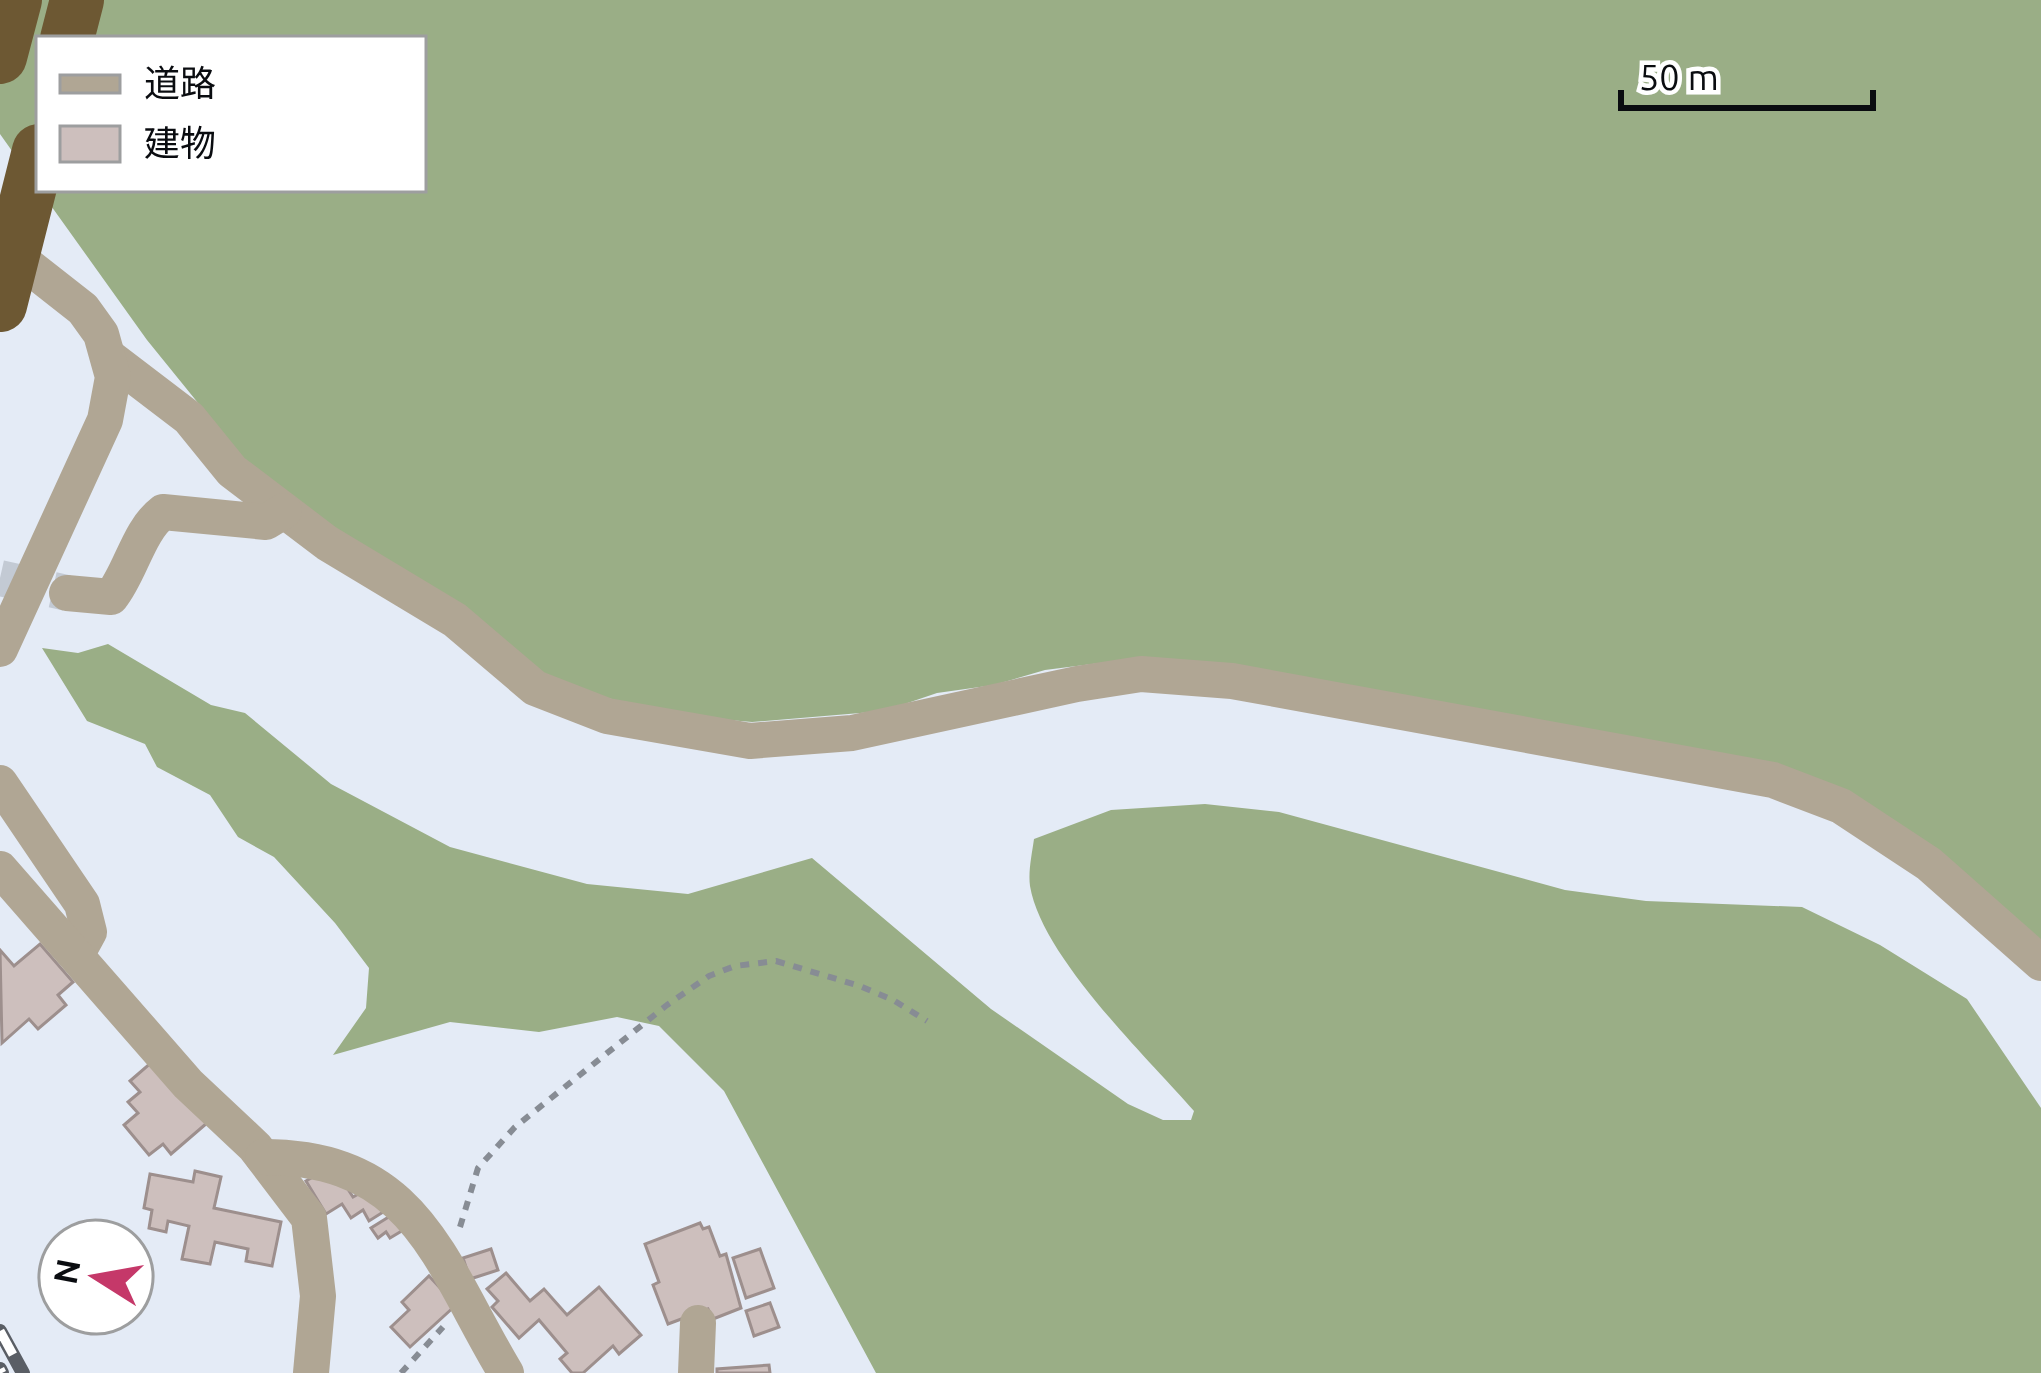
<svg xmlns="http://www.w3.org/2000/svg" width="2041" height="1373" font-family="Ubuntu,'Noto Sans JP',sans-serif">
	<rect width="100%" height="100%" fill="#e4ebf6"/>
	<g fill="#9aae86">
		<polygon points="0,0 2041,0 2041,949 1855,803 1116,661 1045,670 994,685 937,693 884,711 752,722 673,715 550,683 320,523 254,472 147,340 39,189 423,189 423,39 39,39 39,189 0,134"/>
		<path d="M108,644L211,705L245,713L331,784L450,847L587,884L688,894L812,858L991,1009L1128,1104L1163,1120H1191L1194,1111C1146,1056 1042,957 1030,886C1028,871 1032,854 1034,839L1111,810L1205,804L1279,812L1565,890L1646,901L1802,907L1880,945L1967,999L2041,1108V1373H876L724,1091L659,1026L617,1017L539,1032L450,1022L333,1055L366,1008L369,968L335,923L274,857L238,837L210,795L157,767L145,744L87,721L42,648L78,653Z"/>
	</g>
	<g fill="#cdbfbd" stroke="#9d8f8d" stroke-width="3">
		<polygon points="40,944 73,982 58,995 66,1005 38,1029 29,1019 2,1043 0,950 14,966"/>
		<polygon points="153,1061 207,1123 171,1154 163,1144 149,1155 124,1125 138,1113 128,1102 140,1092 130,1081"/>
		<polygon points="195,1171 221,1177 214,1208 281,1222 272,1266 246,1261 248,1249 215,1242 210,1264 182,1259 189,1226 168,1221 166,1232 149,1228 152,1210 144,1208 150,1174 193,1182"/>
		<polygon points="323,1171 342,1180 353,1197 369,1188 388,1209 369,1221 363,1210 351,1218 342,1204 326,1214 306,1181"/>
		<polygon points="395,1213 405,1229 390,1238 386,1232 378,1238 371,1228"/>
		<polygon points="700,1223 703,1229 709,1227 720,1256 726,1254 741,1308 713,1319 708,1309 668,1324 653,1285 659,1282 645,1244"/>
		<polygon points="491,1249 498,1270 470,1279 463,1258"/>
		<polygon points="760,1249 774,1288 746,1298 733,1258"/>
		<polygon points="506,1273 530,1301 544,1289 567,1315 599,1287 641,1335 619,1354 613,1346 583,1373 572,1373 560,1359 567,1353 539,1320 519,1338 492,1307 498,1301 487,1289"/>
		<polygon points="429,1276 456,1305 410,1347 391,1327 409,1310 402,1302"/>
		<polygon points="770,1303 779,1327 754,1336 746,1311"/>
		<polygon points="769,1365 770,1373 717,1373 717,1369"/>
	</g>
	<g fill="none" stroke-linecap="round" stroke-linejoin="round">
		<polyline stroke="#c3cad4" stroke-width="36" stroke-dasharray="36 18" stroke-linecap="butt" points="0,578 67,593"/>
		<g stroke="#878c94" stroke-width="6" stroke-dasharray="9 9" stroke-linecap="butt">
			<polyline points="460,1227 478,1168 515,1127 667,1005 709,976 735,966 776,961 860,986 893,1000 927,1021"/>
			<polyline points="401,1373 443,1327"/>
		</g>
		<g stroke="#b0a694" stroke-width="36">
			<polyline points="109,357 189,418 232,471 327,543 455,620 535,688 607,716 750,741 852,733 1077,684 1141,674 1232,681 1773,780 1841,806 1929,864 2041,963"/>
			<path d="M67,593L111,597C131,572 138,531 163,512L266,522L284,511"/>
			<polyline points="0,649 105,420 113,377 101,334 83,309 13,254"/>
			<polyline points="0,783 82,904 89,932 77,954"/>
			<polyline points="0,869 188,1084 255,1147 309,1218 318,1296 311,1373"/>
			<path d="M263,1157C417,1157 439,1262 506,1373"/>
			<polyline points="696,1373 698,1323"/>
		</g>
		<g stroke="#6d5833" stroke-width="54">
			<polyline points="67,39 77,0"/>
			<polyline points="0,57 15,0"/>
			<polyline points="0,305 39,151"/>
		</g>
		<defs>
			<g id="rail">
				<polyline points="0,1331 23,1373"/>
				<polyline points="0,1369 2,1373"/>
			</g>
		</defs>
		<use href="#rail" stroke="#5a5e65" stroke-width="14"/>
		<use href="#rail" stroke="#fff" stroke-width="9" stroke-dasharray="27" stroke-linecap="butt"/>
	</g>
	<rect x="36" y="36" width="390" height="156" fill="#ffffff" stroke="#9d9e9f" stroke-width="3"/>
	<rect x="60" y="75" width="60" height="18" fill="#b0a694" stroke="#9d9e9f" stroke-width="3"/>
	<text x="144" y="96" font-size="36" fill="#0a0c10">道路</text>
	<rect x="60" y="126" width="60" height="36" fill="#cdbfbd" stroke="#9d9e9f" stroke-width="3"/>
	<text x="144" y="156" font-size="36" fill="#0a0c10">建物</text>
	<g transform="translate(96 1277) rotate(281)"><circle r="57" fill="#ffffff" stroke="#9d9e9f" stroke-width="3"/>
	<path d="M0-9L21 45L0 30L-21 45Z" fill="#c53869"/>
	<text y="-18" font-size="33" font-weight="bold" text-anchor="middle" fill="#0a0c10">N</text>
	</g>
	<path d="M1621 90v18h252v-18" fill="none" stroke="#0a0c10" stroke-width="6"/>
	<text x="1639" y="90" font-size="36" fill="#0a0c10" stroke="#ffffff" stroke-width="9" paint-order="stroke">50 m</text>
</svg>
